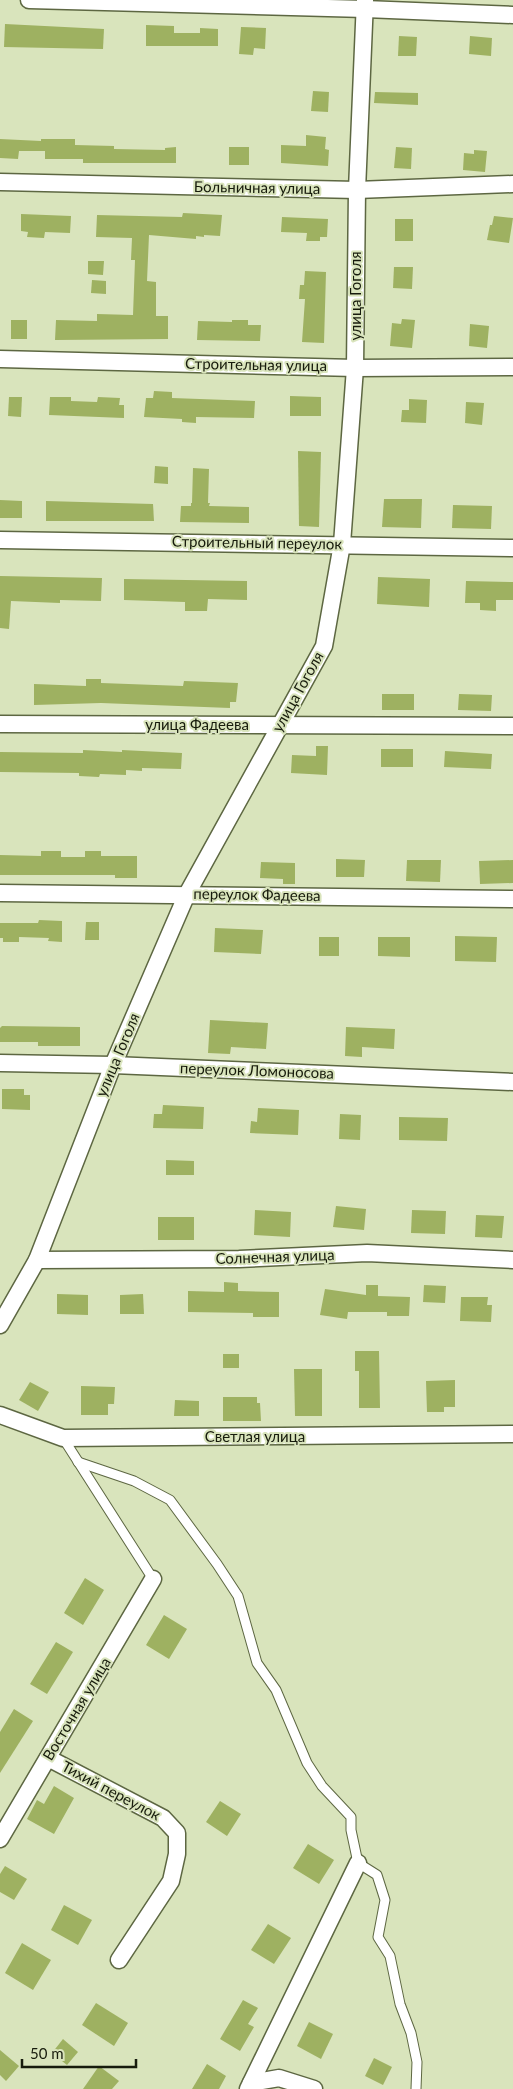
<svg xmlns="http://www.w3.org/2000/svg" width="513" height="2089" font-family="Lato,sans-serif">
	<rect width="100%" height="100%" fill="#d9e4bc"/>
	<g fill="#9eb161">
		<polygon points="5,24 104,29 103,49 4,47"/>
		<polygon points="146,25 174,26 174,33 200,33 200,28 218,29 218,46 146,46"/>
		<polygon points="241,27 266,28 265,49 254,48 253,55 239,54"/>
		<polygon points="399,36 417,37 416,56 398,56"/>
		<polygon points="470,36 492,38 491,56 469,54"/>
		<polygon points="313,91 329,92 328,112 311,111"/>
		<polygon points="375,92 418,93 418,105 374,103"/>
		<polygon points="306,135 326,137 325,149 329,150 328,166 281,163 281,145 306,146"/>
		<polygon points="0,139 41,141 41,139 75,139 75,145 114,146 114,149 165,150 165,148 176,147 176,163 83,163 83,159 45,159 45,151 19,151 18,159 0,158"/>
		<rect x="229" y="147" width="20" height="18"/>
		<polygon points="396,147 412,148 411,169 394,168"/>
		<polygon points="474,150 487,151 485,172 463,170 464,153 474,154"/>
		<polygon points="183,213 222,215 220,236 204,235 204,237 196,236 196,239 149,235 147,281 156,282 156,316 168,316 168,339 55,340 56,320 97,321 97,314 133,315 135,260 131,260 132,238 96,237 97,215 182,217"/>
		<polygon points="21,214 71,216 70,233 45,232 44,238 27,237 28,232 21,231"/>
		<polygon points="494,216 513,218 509,243 487,240 490,225 492,225"/>
		<polygon points="282,217 328,219 327,237 320,237 320,241 306,241 307,233 281,232"/>
		<rect x="395" y="219" width="18" height="22"/>
		<polygon points="88,261 104,261 103,275 88,274"/>
		<polygon points="394,267 413,267 412,289 393,288"/>
		<polygon points="305,271 326,272 324,343 302,342 305,299 299,299 300,285 304,285"/>
		<polygon points="92,280 106,281 106,294 91,293"/>
		<polygon points="402,319 415,320 412,348 390,346 392,323 401,324"/>
		<rect x="11" y="320" width="16" height="19"/>
		<polygon points="232,320 248,320 248,325 261,325 260,341 197,340 198,321 232,322"/>
		<polygon points="470,324 489,326 487,348 469,346"/>
		<polygon points="154,391 172,392 172,398 255,401 254,418 196,417 196,423 182,422 182,419 144,417 146,398 153,398"/>
		<polygon points="290,396 321,397 321,416 290,416"/>
		<polygon points="9,397 22,397 21,417 8,416"/>
		<polygon points="50,397 71,397 71,401 97,402 98,397 120,398 119,405 124,405 124,418 49,415"/>
		<polygon points="409,399 427,400 426,423 401,422 402,410 409,410"/>
		<polygon points="466,402 484,403 482,425 465,423"/>
		<polygon points="298,451 321,452 319,527 299,526"/>
		<polygon points="155,466 168,467 168,484 154,483"/>
		<polygon points="193,468 209,469 208,503 210,503 209,506 249,507 249,523 180,522 181,506 191,506 191,503 192,503"/>
		<polygon points="384,499 422,499 421,528 382,527"/>
		<polygon points="0,500 22,501 22,518 0,518"/>
		<polygon points="46,501 153,504 154,521 46,521"/>
		<polygon points="453,505 492,506 491,529 452,528"/>
		<polygon points="0,576 102,578 101,601 60,600 60,603 11,601 9,629 0,628"/>
		<polygon points="378,577 430,579 429,607 377,604"/>
		<polygon points="124,579 247,581 247,600 208,599 207,611 185,611 185,602 124,600"/>
		<polygon points="466,581 513,582 513,600 496,600 496,611 480,610 480,603 465,603"/>
		<polygon points="86,679 101,679 101,683 183,686 184,681 238,683 236,702 230,702 230,708 101,703 34,705 34,684 86,686"/>
		<rect x="382" y="694" width="32" height="16"/>
		<polygon points="459,694 492,695 491,711 458,710"/>
		<polygon points="316,746 328,746 327,775 291,773 292,755 316,756"/>
		<rect x="381" y="749" width="32" height="18"/>
		<polygon points="83,750 122,752 122,750 182,753 181,769 142,768 142,771 126,770 126,775 100,774 99,777 79,776 79,773 0,772 0,752 83,753"/>
		<polygon points="445,751 492,754 491,769 444,767"/>
		<polygon points="41,851 61,851 61,857 85,857 85,851 101,851 101,856 137,856 137,878 115,878 115,875 0,875 0,855 41,856"/>
		<polygon points="336,859 365,860 364,877 336,877"/>
		<polygon points="407,860 441,860 440,882 406,881"/>
		<polygon points="513,860 513,883 480,884 479,861"/>
		<polygon points="261,862 295,863 295,884 283,884 283,879 260,878"/>
		<polygon points="39,920 62,921 62,942 48,941 49,938 19,937 19,942 3,942 3,938 0,938 0,923 38,923"/>
		<polygon points="86,922 99,922 99,940 85,940"/>
		<polygon points="215,928 263,930 261,954 214,952"/>
		<polygon points="455,936 497,937 496,962 455,961"/>
		<rect x="319" y="937" width="20" height="19"/>
		<polygon points="378,937 410,937 410,957 378,956"/>
		<polygon points="210,1020 268,1023 266,1049 231,1047 230,1054 208,1053"/>
		<polygon points="2,1026 80,1027 80,1046 38,1046 38,1042 0,1042 0,1028"/>
		<polygon points="346,1027 395,1029 394,1049 362,1047 362,1057 345,1056"/>
		<polygon points="2,1089 24,1089 24,1095 30,1095 30,1110 2,1109"/>
		<polygon points="163,1105 204,1107 203,1129 153,1128 154,1114 162,1114"/>
		<polygon points="258,1108 299,1110 298,1135 250,1133 251,1121 257,1122"/>
		<polygon points="340,1114 361,1115 360,1140 339,1139"/>
		<polygon points="399,1117 448,1118 447,1141 399,1140"/>
		<polygon points="166,1160 194,1161 194,1175 166,1175"/>
		<polygon points="336,1206 366,1209 364,1230 333,1227"/>
		<polygon points="255,1210 291,1212 290,1237 254,1235"/>
		<polygon points="412,1210 446,1211 445,1234 411,1233"/>
		<polygon points="476,1215 504,1216 502,1238 475,1237"/>
		<rect x="158" y="1217" width="36" height="23"/>
		<polygon points="224,1282 238,1283 238,1291 279,1292 279,1317 253,1317 253,1313 188,1312 188,1291 224,1292"/>
		<polygon points="366,1285 378,1285 378,1296 410,1297 409,1316 387,1316 387,1312 348,1312 347,1319 320,1315 325,1289 366,1295"/>
		<polygon points="424,1285 446,1286 445,1303 423,1302"/>
		<polygon points="57,1294 88,1295 88,1315 57,1314"/>
		<polygon points="143,1294 144,1314 120,1314 120,1295"/>
		<polygon points="461,1297 488,1297 487,1305 492,1305 491,1322 460,1321"/>
		<polygon points="355,1351 379,1351 380,1408 359,1408 359,1371 355,1371"/>
		<rect x="223" y="1354" width="16" height="14"/>
		<polygon points="294,1369 322,1369 322,1416 295,1416"/>
		<polygon points="455,1380 455,1407 444,1407 444,1412 427,1412 426,1381"/>
		<polygon points="30,1382 49,1392 38,1411 19,1400"/>
		<polygon points="81,1386 115,1387 114,1404 108,1404 108,1415 81,1415"/>
		<polygon points="223,1397 257,1397 257,1403 260,1403 261,1421 223,1421"/>
		<polygon points="175,1400 199,1401 199,1416 174,1416"/>
		<polygon points="85,1578 104,1590 83,1625 64,1613"/>
		<polygon points="164,1615 187,1629 169,1659 146,1645"/>
		<polygon points="56,1642 73,1652 47,1694 30,1684"/>
		<polygon points="14,1709 33,1721 0,1773 0,1732"/>
		<polygon points="54,1786 74,1798 54,1834 27,1819 37,1800 44,1804"/>
		<polygon points="220,1801 241,1814 227,1836 206,1822"/>
		<polygon points="308,1844 334,1860 319,1884 293,1868"/>
		<polygon points="5,1866 27,1879 14,1900 0,1892 0,1874"/>
		<polygon points="64,1905 92,1920 78,1945 51,1930"/>
		<polygon points="268,1924 291,1938 274,1964 251,1950"/>
		<polygon points="22,1943 51,1960 33,1990 5,1973"/>
		<polygon points="243,2000 258,2008 248,2024 254,2027 240,2051 220,2039"/>
		<polygon points="96,2003 128,2023 114,2046 82,2025"/>
		<polygon points="309,2022 333,2034 321,2059 297,2046"/>
		<polygon points="63,2039 78,2052 67,2065 52,2053"/>
		<polygon points="0,2050 19,2066 6,2081 0,2075"/>
		<polygon points="374,2058 392,2067 383,2085 365,2076"/>
		<polygon points="207,2064 226,2076 219,2089 192,2089"/>
		<polygon points="99,2066 119,2081 112,2089 83,2089"/>
	</g>
	<g fill="none" stroke-linecap="round" stroke-linejoin="round">
		<defs>
			<g id="service">
				<polyline points="63,1438 153,1579"/>
				<polyline points="78,1462 134,1481 170,1500 217,1564 238,1596 257,1663 276,1690 307,1763 322,1786 351,1817 351,1830 358,1863 377,1875 385,1900 378,1937 390,1956 400,2004 411,2033 417,2062 416,2089"/>
			</g>
			<g id="minor">
				<polyline points="29,0 365,9 513,15"/>
				<polyline points="0,182 357,190 513,184"/>
				<polyline points="0,359 355,368 513,367"/>
				<polyline points="0,540 513,548"/>
				<polyline points="0,724 513,726"/>
				<polyline points="0,893 513,899"/>
				<polyline points="0,1063 113,1065 513,1082"/>
				<polyline points="37,1260 239,1259 367,1253 513,1260"/>
				<polyline points="0,1325 37,1260 113,1065 187,894 324,646 342,544 355,368 357,190 365,0"/>
				<polyline points="0,1415 63,1438 513,1434"/>
				<polyline points="48,1758 163,1818 177,1833 177,1854 171,1881 119,1960"/>
				<polyline points="0,1839 153,1579"/>
				<polyline points="251,2083 279,2078 314,2089"/>
				<polyline points="248,2089 358,1863"/>
			</g>
		</defs>
		<use href="#service" stroke="#5d6742" stroke-width="11"/>
		<use href="#minor" stroke="#5d6742" stroke-width="19"/>
		<use href="#service" stroke="#fff" stroke-width="9"/>
		<use href="#minor" stroke="#fff" stroke-width="16"/>
	</g>
	<g text-anchor="middle" stroke-width="4" stroke-linejoin="round" paint-order="stroke">
		<g font-size="15" fill="#171b0c" stroke="#d9e4bc">
			<text transform="translate(257 188) rotate(1)" y="5">Больничная улица</text>
			<text transform="translate(356 296) rotate(-90)" y="5">улица Гоголя</text>
			<text transform="translate(256 365) rotate(1)" y="5">Строительная улица</text>
			<text transform="translate(257 543) rotate(1)" y="5">Строительный переулок</text>
			<text transform="translate(298 692) rotate(-61)" y="5">улица Гоголя</text>
			<text x="197" y="730">улица Фадеева</text>
			<text transform="translate(257 895) rotate(1)" y="5">переулок Фадеева</text>
			<text transform="translate(118 1055) rotate(-67)" y="5">улица Гоголя</text>
			<text transform="translate(257 1071) rotate(2)" y="5">переулок Ломоносова</text>
			<text transform="translate(275 1257) rotate(-2)" y="5">Солнечная улица</text>
			<text x="255" y="1442">Светлая улица</text>
			<text transform="translate(77 1709) rotate(-59)" y="5">Восточная улица</text>
			<text transform="translate(111 1791) rotate(28)" y="5">Тихий переулок</text>
		</g>
	</g>
	<path d="M22 2059v8h114v-8" fill="none" stroke="#171b0c" stroke-width="2.5"/>
	<text x="30" y="2059" font-size="15" fill="#171b0c" stroke="#d9e4bc" stroke-width="4" paint-order="stroke">50 m</text>
</svg>
